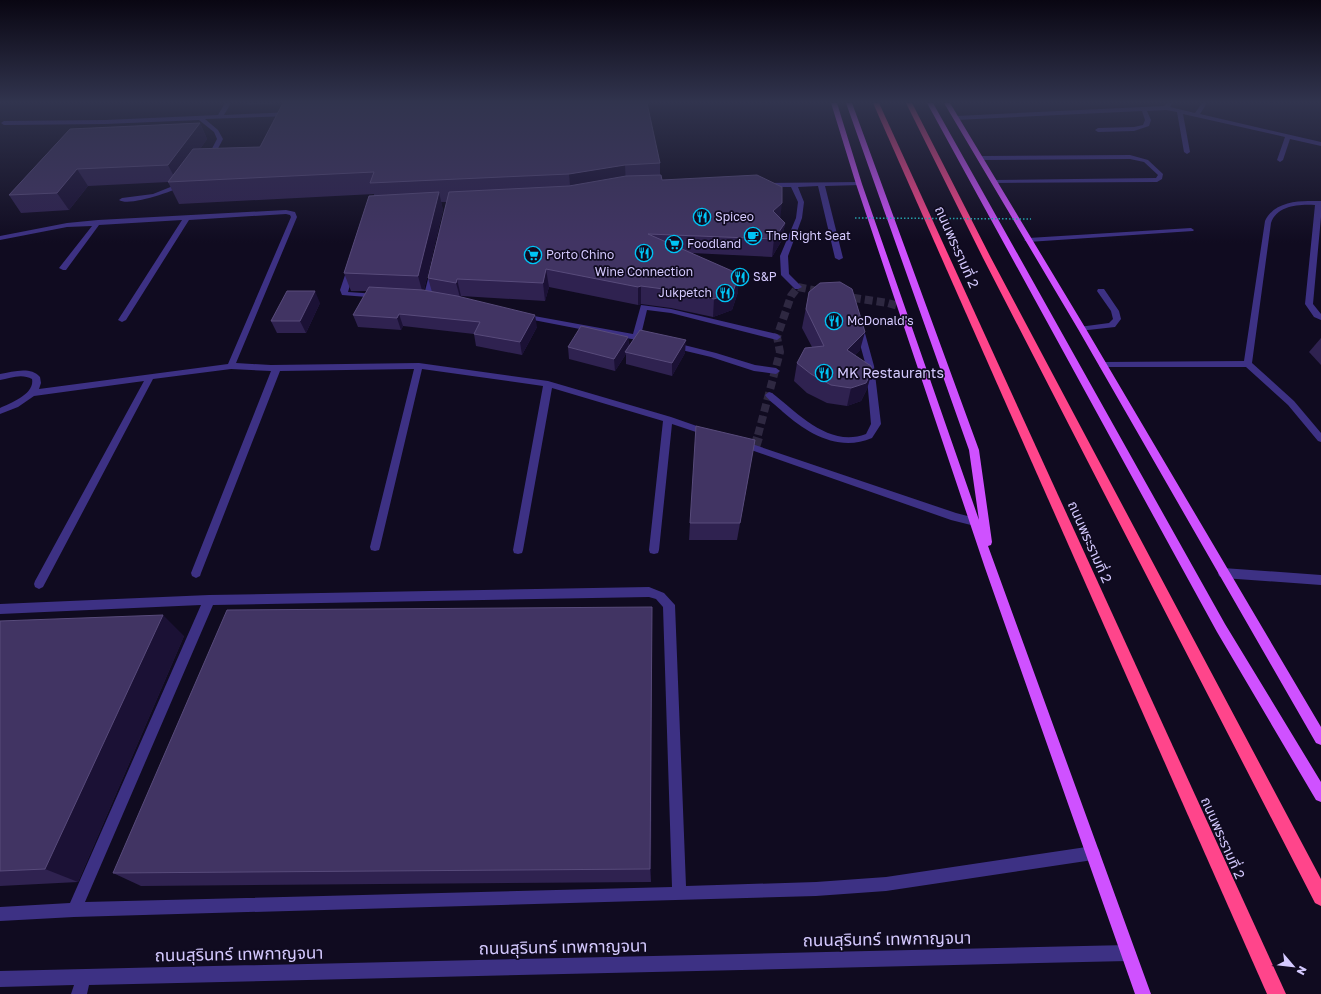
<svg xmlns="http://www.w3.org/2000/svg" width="1321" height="994" font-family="'Golos Text','Noto Sans Thai',sans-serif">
	<rect width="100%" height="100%" fill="#100b20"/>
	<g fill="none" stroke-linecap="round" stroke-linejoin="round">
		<g stroke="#2e2841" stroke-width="8" stroke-dasharray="8 4" stroke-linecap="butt">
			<polyline points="841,296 888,303 902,307"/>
			<polyline points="758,435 780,352 777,337 791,296 798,287 823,292"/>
		</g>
		<polyline stroke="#2e2841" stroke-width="10" stroke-dasharray="10 5.5" stroke-linecap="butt" points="755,447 759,434"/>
		<g fill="#3d3184" fill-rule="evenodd">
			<polygon points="225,103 231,103 224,115 290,112 293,114 290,116 205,119 218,130 223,139 212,160 209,162 206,160 217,139 214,132 199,120 105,124 4,125 1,123 4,121 105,120 218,115"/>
			<polygon points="1167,103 1172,103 1170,107 1195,113 1202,103 1207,103 1200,114 1321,142 1321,146 1290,139 1283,160 1280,162 1277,160 1285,137 1183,114 1190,152 1187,154 1184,152 1177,112 1166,110 1147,111 1151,120 1149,126 1134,131 1098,132 1095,130 1098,128 1134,127 1143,125 1145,120 1142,111 956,120 953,118 956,116 1164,106"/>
			<polygon points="1130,155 1148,160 1163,174 1162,179 1157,182 993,183 991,182 991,180 1156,178 1158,175 1144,162 1130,159 980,160 977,158 980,156"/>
			<path d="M183,182L185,183V185C174,191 129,207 119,200L122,198L153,194Z"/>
			<polygon points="859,182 862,184 861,185 825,186 843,258 839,260 835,258 818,186 798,187 804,202 802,218 788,256 789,274 802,287 798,289 795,289 781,275 780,256 796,218 798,202 791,187 765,187 762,185 765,183"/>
			<path d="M1308,201H1321V217L1313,304L1321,314V320L1314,317L1305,304L1315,205C1300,204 1277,205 1271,223L1252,363L1294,401L1321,433V442L1318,441L1288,405L1246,367H1100L1099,365L1103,362L1244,361L1265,221C1272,205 1292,201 1308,201Z"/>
			<path d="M286,210L295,212L297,217L236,363L271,365L419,363L548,381L671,417L711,431L713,433L711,435L708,436L672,424L659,550L658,553L654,554L650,553L649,550L663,421L552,388L523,550L522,553L518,554L514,553L513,550L543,386L422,369L380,547L379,550L375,551L371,550L370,547L414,369L280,371L201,573L200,576L196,578L192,576L191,573L271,371L231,369L153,379L43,587L39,589L35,587L34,584L35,581L144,381L34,396L18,407L0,414V408C11,403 35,394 32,379C22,373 10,378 0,380V374C13,372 30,366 40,377L41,383L39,389L228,364L291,217L290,215L286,214L189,220L126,320L122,322L118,320L182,220L99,225L66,270H63L59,268L92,226L67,227L0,240V236L67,223L98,220Z"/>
			<polygon points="1191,228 1194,230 1193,231 1028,242 1024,240 1028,238"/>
			<polygon points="348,266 354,266 355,268 348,292 377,294 381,296 380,298 342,295 340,290"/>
			<polygon points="430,271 433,271 437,273 431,299 427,301 423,299"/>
			<polygon points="1098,289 1104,289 1119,311 1121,319 1115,327 1079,331 1079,327 1109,323 1113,319 1111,311 1097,291"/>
			<polygon points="641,305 671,309 777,334 781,337 777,340 671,313 647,310 641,335 650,337 651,339 650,341 647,342 523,318 519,316 523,314 633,334"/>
			<path d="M856,324H859L863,326L874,366L881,424L872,438C839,452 808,434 783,412C777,406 769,401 765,395L769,392L772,393C798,413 829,448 866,434L871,424L866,366L855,326Z"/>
			<polygon points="672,342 716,353 755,365 776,368 780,371 776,374 754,371 711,357 669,347 668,345 669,343"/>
			<polygon points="740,440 956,513 979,519 980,522 979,525 975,526 951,520 737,445 735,443"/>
			<polygon points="1223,568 1321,575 1321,585 1223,578 1219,576 1218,573 1219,570"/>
			<path d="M649,587L664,593L675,605L686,886L816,882L886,877L1093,846L1098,848L1100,853L1098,858L1093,860L886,891L816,896L74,917L0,921V907L70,903L201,605L0,614V604L209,595ZM649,597L656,599L663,607L672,887L85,902L213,605Z"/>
			<polygon points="1128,945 1133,948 1136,953 1133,958 1128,961 89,985 87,994 71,994 74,985 0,987 0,971"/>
		</g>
		<g fill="#cf51ff" fill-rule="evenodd">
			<polygon points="831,103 837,103 862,184 979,520 969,450 846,103 852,103 979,450 992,542 991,545 988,546 1151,994 1135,994 985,568 856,184"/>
			<polygon points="927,103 933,103 1225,624 1321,782 1321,802 1316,800 1217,632"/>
			<polygon points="944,103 950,103 1086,329 1321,727 1321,745 1316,743 1078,329"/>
		</g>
		<g fill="#ff458b" fill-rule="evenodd">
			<polygon points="873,103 879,103 1286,994 1267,994"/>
			<polygon points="906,103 912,103 991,258 1321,879 1321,906 1315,903 983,258"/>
		</g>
		<polyline stroke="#22b5bb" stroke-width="1.5" stroke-dasharray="1.5 2" stroke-linecap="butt" points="855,218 1031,219"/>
	</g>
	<g fill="#2f2250" fill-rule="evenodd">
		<polygon points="247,103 276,103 248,105"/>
		<path d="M200,123L207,139L200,149L260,147L660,163V175L662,180L780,218L785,223L782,240L772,257L692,253L738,292L732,310L713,317L671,308L641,304L638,305L549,287L545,301L461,296V298L537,327L522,355L476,346L474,334L403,326L401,330L358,327L353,315L367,291H351L344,273L374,196V194L179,204L168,182L88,186L69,210L21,213L9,195L70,129ZM441,202H447L428,278L432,292L424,290L443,210Z"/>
		<polygon points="809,292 860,350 855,355 872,371 867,389 861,401 847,406 827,403 807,393 794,381 797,363 812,347 802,328"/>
		<polygon points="320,303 306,333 277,333 271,321"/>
		<polygon points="628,337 629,347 685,353 672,376 626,364 626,354 615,371 569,359 568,347"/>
		<polygon points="1321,338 1321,365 1309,352"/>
		<polygon points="752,457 737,540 689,540 690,523"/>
		<polygon points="652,607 651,882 141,886 113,873"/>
		<polygon points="0,621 184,636 78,882 0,886"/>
	</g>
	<g fill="#1b1135">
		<polygon points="200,123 207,139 177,182 168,165"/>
		<polygon points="625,165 626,187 571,197 569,174"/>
		<polygon points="77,169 88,186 69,210 57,193"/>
		<polygon points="439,192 443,210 423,294 418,276"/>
		<polygon points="782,203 780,220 773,211"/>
		<polygon points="785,223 782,240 772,257 774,239"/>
		<polygon points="546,269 549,287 545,301 543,283"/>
		<polygon points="739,274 738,292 732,310 713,317 714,299"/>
		<polygon points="457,279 461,296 461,301 456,283"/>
		<polygon points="641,286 641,304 638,305 638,287"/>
		<polygon points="315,291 320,303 306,333 300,321"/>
		<polygon points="399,314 403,326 401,330 397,318"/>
		<polygon points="535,315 537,327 522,355 520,342"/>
		<polygon points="865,332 860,350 842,368 847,350"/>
		<polygon points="628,337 629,349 625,352 626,354 615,371 614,359"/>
		<polygon points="686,340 685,353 672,376 672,363"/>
		<polygon points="872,371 867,389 861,401 847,406 851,388"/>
		<polygon points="652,607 652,628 651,882 650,869"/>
		<polygon points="163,615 184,636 78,882 45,869"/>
	</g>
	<g fill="#413463" stroke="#584b7b">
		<polygon points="283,103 647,103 660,163 625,165 569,174 370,183 374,172 168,182 193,149 260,147"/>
		<polygon points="200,123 168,165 77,169 57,193 9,195 70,129"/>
		<polygon points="661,175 662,180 757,175 782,187 782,203 773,211 785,223 774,239 648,234 739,274 733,292 714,299 671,290 641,286 638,287 546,269 543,283 457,279 456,283 428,278 449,192 569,186 626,176"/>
		<polygon points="439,192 418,276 344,273 369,196"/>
		<polygon points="840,282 852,289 865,332 847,350 871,366 872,371 866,383 851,388 831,385 811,374 797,363 805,348 824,346 806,309 809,292 820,283"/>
		<polygon points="369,287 423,290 457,296 535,315 520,342 474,334 480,322 399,314 397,318 353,315"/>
		<polygon points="287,291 315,291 300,321 271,321"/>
		<polygon points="581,326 628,337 614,359 568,347"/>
		<polygon points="640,330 686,340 672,363 625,352"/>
		<polygon points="696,426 755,440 740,523 690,523"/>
		<polygon points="652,607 650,869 113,873 227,610"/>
		<polygon points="163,615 45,869 0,871 0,621"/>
	</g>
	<linearGradient id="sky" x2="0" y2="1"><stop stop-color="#090612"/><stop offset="0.42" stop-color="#31344e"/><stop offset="1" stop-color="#31344e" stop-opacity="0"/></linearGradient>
	<rect width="1321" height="243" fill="url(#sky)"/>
	<defs>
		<symbol id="restaurant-ring" viewBox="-11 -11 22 22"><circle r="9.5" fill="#100b20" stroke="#00c4f5" stroke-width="1.5"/><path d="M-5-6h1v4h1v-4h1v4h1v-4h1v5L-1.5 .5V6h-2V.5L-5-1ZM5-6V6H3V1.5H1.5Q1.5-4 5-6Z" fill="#00c4f5"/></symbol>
		<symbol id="cafe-ring" viewBox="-11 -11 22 22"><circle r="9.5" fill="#100b20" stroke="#00c4f5" stroke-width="1.5"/><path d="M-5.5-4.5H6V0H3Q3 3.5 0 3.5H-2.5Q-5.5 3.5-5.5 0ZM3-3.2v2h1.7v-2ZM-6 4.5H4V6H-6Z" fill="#00c4f5"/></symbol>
		<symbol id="supermarket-ring" viewBox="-11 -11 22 22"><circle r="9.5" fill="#100b20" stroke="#00c4f5" stroke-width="1.5"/><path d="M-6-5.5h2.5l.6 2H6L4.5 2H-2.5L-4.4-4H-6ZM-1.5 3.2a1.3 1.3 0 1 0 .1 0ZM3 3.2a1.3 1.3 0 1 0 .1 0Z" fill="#00c4f5"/></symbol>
	</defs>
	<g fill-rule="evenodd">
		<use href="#restaurant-ring" x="692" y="207" width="20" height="20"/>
		<use href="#cafe-ring" x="743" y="226" width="20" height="20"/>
		<use href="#supermarket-ring" x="664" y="234" width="20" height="20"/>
		<use href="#restaurant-ring" x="634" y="243" width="20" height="20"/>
		<use href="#supermarket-ring" x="523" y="245" width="20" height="20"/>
		<use href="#restaurant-ring" x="730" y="267" width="20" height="20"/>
		<use href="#restaurant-ring" x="715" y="283" width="20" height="20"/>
		<use href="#restaurant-ring" x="824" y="311" width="20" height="20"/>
		<use href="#restaurant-ring" x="814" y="363" width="20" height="20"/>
	</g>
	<g text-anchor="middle" stroke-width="3.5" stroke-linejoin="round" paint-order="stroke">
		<g font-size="12" fill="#d5caff" stroke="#100b20" text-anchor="start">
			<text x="715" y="221">Spiceo</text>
			<text x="766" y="240">The Right Seat</text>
			<text x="687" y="248">Foodland</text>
			<text x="546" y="259">Porto Chino</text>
			<text x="644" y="276" text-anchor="middle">Wine Connection</text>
			<text x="753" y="281">S&amp;P</text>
			<text x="712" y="297" text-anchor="end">Jukpetch</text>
			<text x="847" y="325">McDonald's</text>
		</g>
		<g font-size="14" fill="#d5caff" stroke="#100b20">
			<text transform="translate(957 247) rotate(66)" y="5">ถนนพระรามที่ 2</text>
			<text transform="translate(1090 542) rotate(66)" y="5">ถนนพระรามที่ 2</text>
			<text transform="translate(1223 838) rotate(66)" y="5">ถนนพระรามที่ 2</text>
		</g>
		<g font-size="14" fill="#d5caff" stroke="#100b20" text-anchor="start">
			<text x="837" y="378">MK Restaurants</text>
		</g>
		<g font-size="17" fill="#d5caff" stroke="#100b20">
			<text transform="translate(887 939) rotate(-1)" y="6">ถนนสุรินทร์ เทพกาญจนา</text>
			<text transform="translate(563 947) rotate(-1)" y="6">ถนนสุรินทร์ เทพกาญจนา</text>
			<text transform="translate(239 954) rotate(-1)" y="6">ถนนสุรินทร์ เทพกาญจนา</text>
		</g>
	</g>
	<g transform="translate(1293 966) rotate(118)" stroke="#100b20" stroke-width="3" paint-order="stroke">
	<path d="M0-3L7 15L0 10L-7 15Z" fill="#d5caff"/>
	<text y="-6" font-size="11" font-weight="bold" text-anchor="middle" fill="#d5caff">N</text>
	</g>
</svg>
